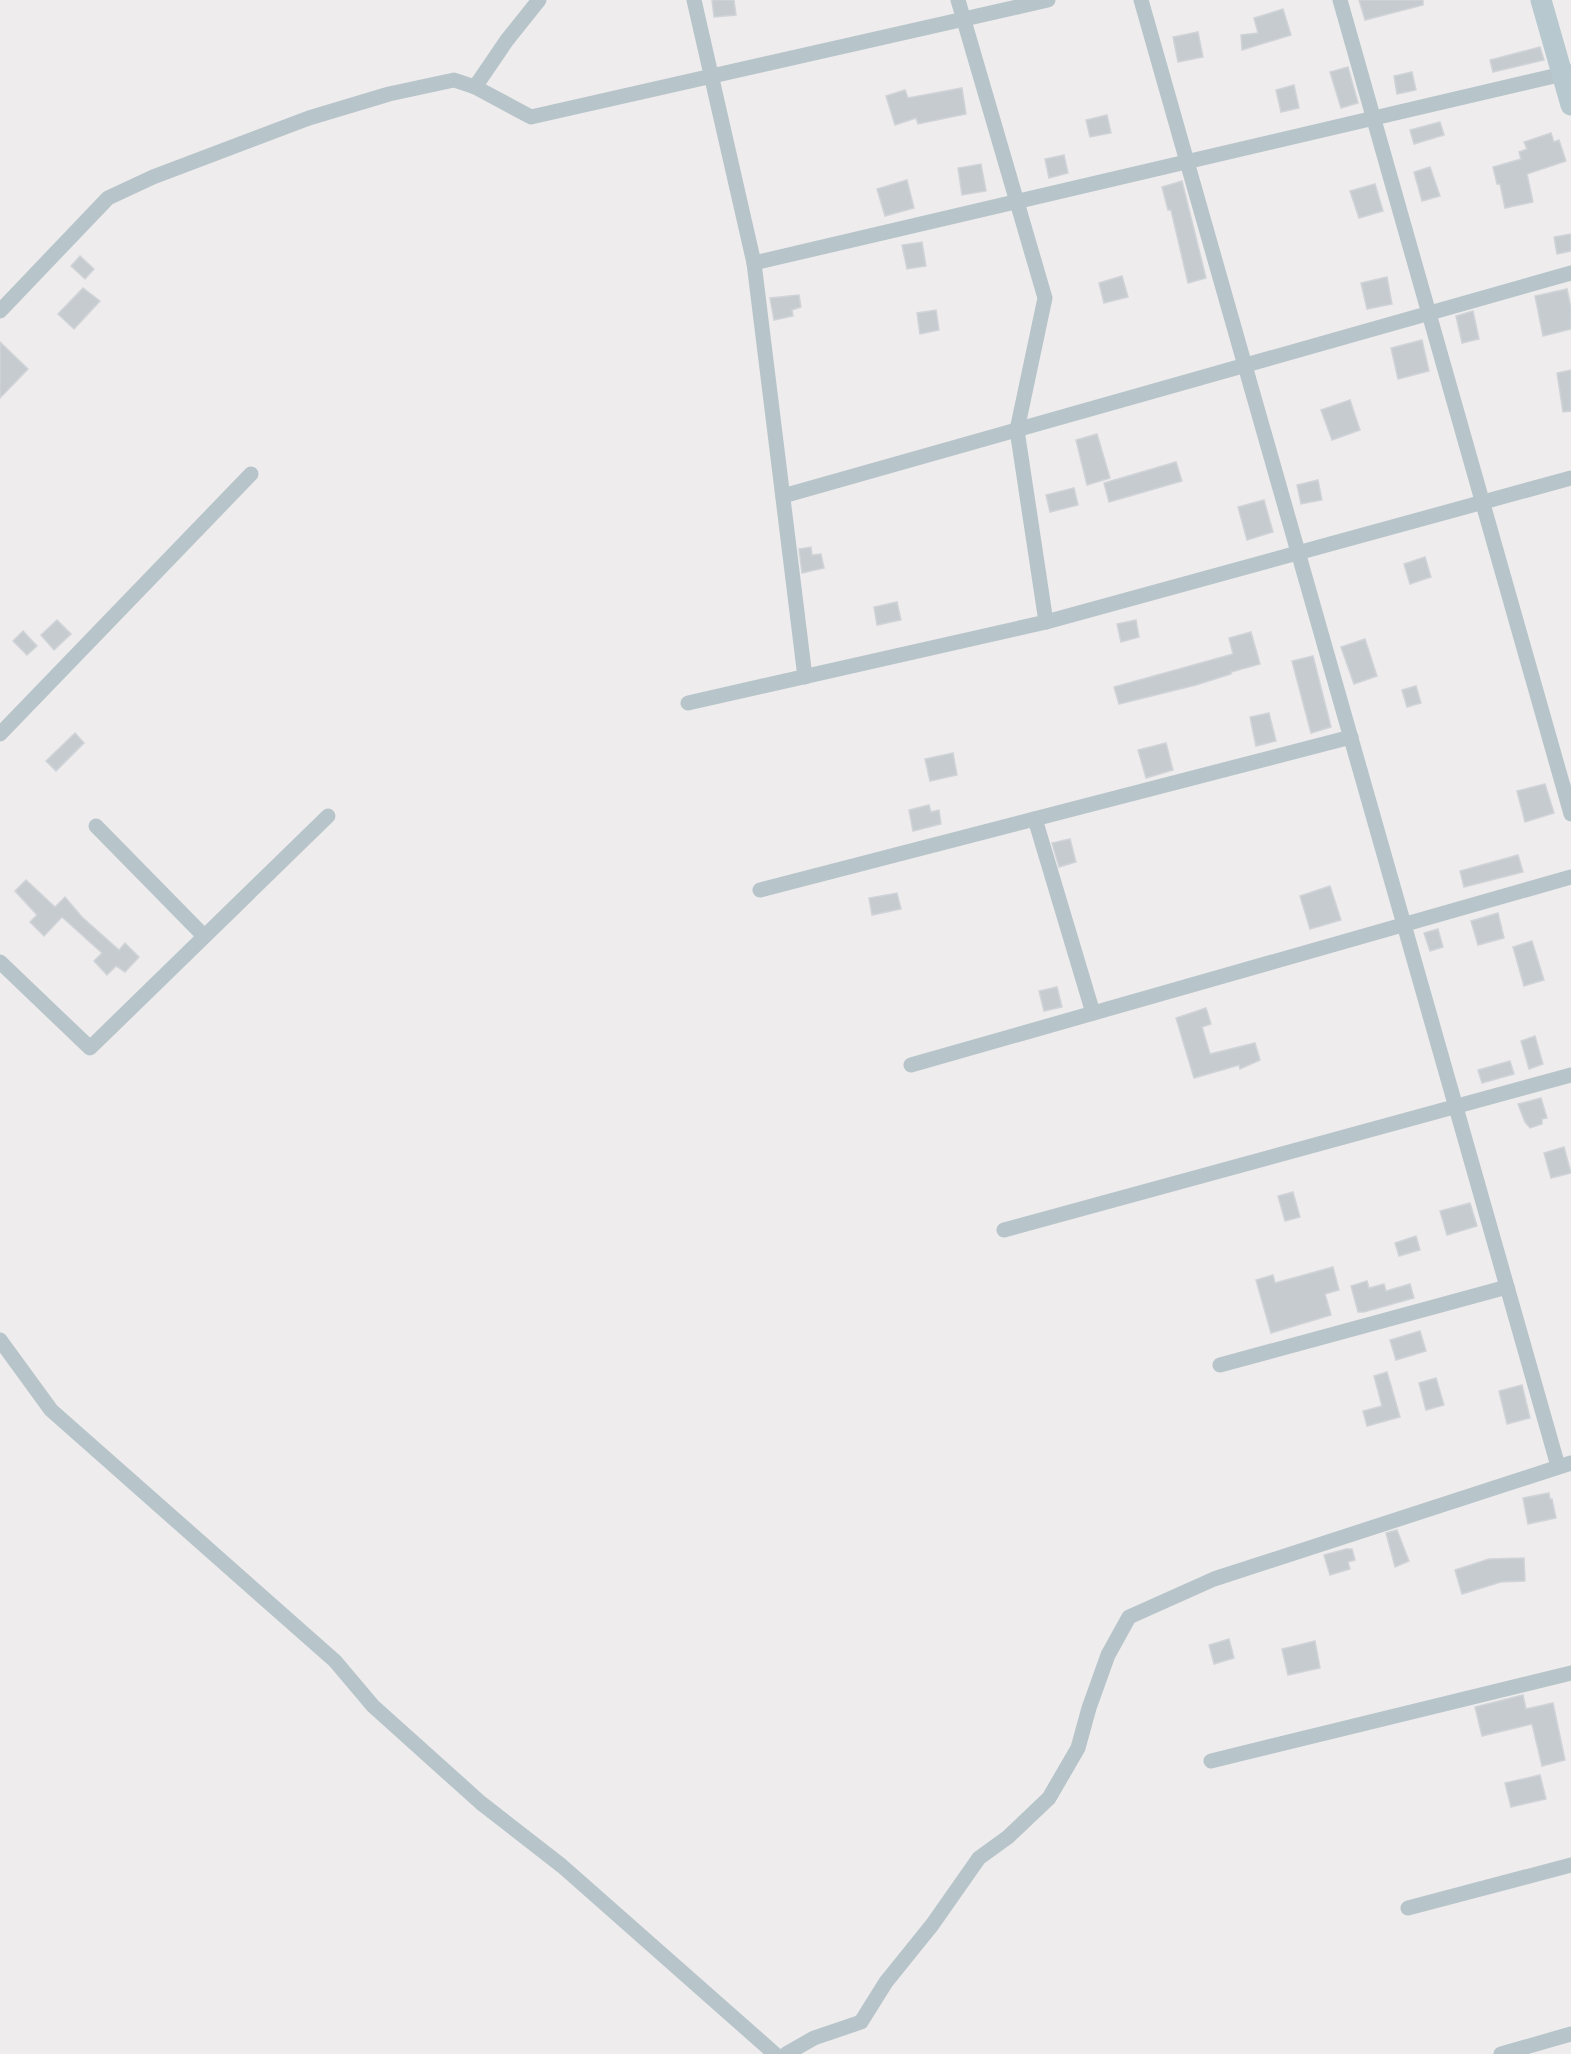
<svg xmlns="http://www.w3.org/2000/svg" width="1571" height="2054" font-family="'IBM Plex Sans',sans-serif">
	<rect width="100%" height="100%" fill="#efeced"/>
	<g fill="#c6cbcf" stroke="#d0d4d8" stroke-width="1.5">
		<polygon points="712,0 734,0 736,15 714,17"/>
		<polygon points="1359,0 1423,0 1423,5 1365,20"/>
		<polygon points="1283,9 1291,35 1242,50 1241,35 1258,33 1254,18"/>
		<polygon points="1198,32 1203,57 1178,62 1173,37"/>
		<polygon points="1540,47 1544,60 1493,72 1490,60"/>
		<polygon points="1348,67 1358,103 1341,108 1330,72"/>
		<polygon points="1412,72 1416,90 1397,94 1394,76"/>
		<polygon points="1294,85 1299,108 1281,112 1276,90"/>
		<polygon points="962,88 966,114 918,124 916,118 895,125 886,96 905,90 908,98"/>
		<polygon points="1107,115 1111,133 1090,137 1086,120"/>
		<polygon points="1440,122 1444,135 1414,144 1410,130"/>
		<polygon points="1551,133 1554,142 1559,140 1566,161 1527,174 1533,202 1505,208 1500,184 1497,184 1493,167 1521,159 1519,152 1527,149 1524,142"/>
		<polygon points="1064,155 1068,173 1049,178 1045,159"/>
		<polygon points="981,164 986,191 962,195 958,168"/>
		<polygon points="1430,167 1440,196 1422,201 1414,172"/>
		<polygon points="907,180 914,208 885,216 877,189"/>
		<polygon points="1182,181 1206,278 1188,283 1171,210 1168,210 1162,187"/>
		<polygon points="1375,184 1383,211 1359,218 1350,191"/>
		<polygon points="1571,234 1571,251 1557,254 1554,237"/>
		<polygon points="922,242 926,266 907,269 902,245"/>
		<polygon points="80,256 94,269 85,279 71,266"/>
		<polygon points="1122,276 1128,297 1104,303 1099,283"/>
		<polygon points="1387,277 1392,304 1367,309 1361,283"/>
		<polygon points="83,288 100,301 74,329 58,314"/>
		<polygon points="1567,289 1571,308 1571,329 1543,336 1535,296"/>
		<polygon points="799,295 801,307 792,310 793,316 774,320 770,298"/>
		<polygon points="936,310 939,330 920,334 917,313"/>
		<polygon points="1473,311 1479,339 1462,343 1456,316"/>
		<polygon points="1422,340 1429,371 1398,379 1391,348"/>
		<polygon points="0,342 28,369 0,398"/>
		<polygon points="1571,370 1571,411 1563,412 1557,373"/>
		<polygon points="1350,400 1360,430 1332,440 1321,410"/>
		<polygon points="1097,434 1110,478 1087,485 1076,440"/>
		<polygon points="1176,462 1182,481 1109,502 1104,483"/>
		<polygon points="1318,480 1322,500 1301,504 1297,485"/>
		<polygon points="1074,488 1078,505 1050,512 1046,495"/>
		<polygon points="1264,500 1273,532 1247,540 1238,507"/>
		<polygon points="811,547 812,555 821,554 824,568 802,573 799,549"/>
		<polygon points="1425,557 1431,577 1410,584 1404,564"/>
		<polygon points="897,602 901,620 877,625 874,607"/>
		<polygon points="57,620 71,634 54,650 41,635"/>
		<polygon points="1136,620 1139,637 1121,642 1117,624"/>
		<polygon points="23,631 37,646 27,655 13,641"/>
		<polygon points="1251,632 1260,664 1231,672 1231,674 1196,685 1119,704 1114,687 1233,654 1229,638"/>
		<polygon points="1365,639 1377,676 1354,684 1341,647"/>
		<polygon points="1313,656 1331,727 1311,733 1292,661"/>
		<polygon points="1416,686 1421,703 1407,707 1402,690"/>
		<polygon points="1269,713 1276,741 1256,746 1250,717"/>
		<polygon points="75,733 84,743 56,771 46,761"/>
		<polygon points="1166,743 1173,770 1146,778 1138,750"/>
		<polygon points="953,753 957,775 930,781 925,759"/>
		<polygon points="1545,784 1554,813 1525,822 1517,791"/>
		<polygon points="929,805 931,812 939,810 941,824 913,831 909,810"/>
		<polygon points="1070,839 1076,862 1059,867 1052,843"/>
		<polygon points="1518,855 1523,872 1464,887 1460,871"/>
		<polygon points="26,880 55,907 65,897 82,917 119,950 125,943 139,957 125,972 116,966 107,975 94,961 102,953 62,917 44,936 30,922 37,915 15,891"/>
		<polygon points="1330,886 1341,920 1310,929 1300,896"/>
		<polygon points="897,893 901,909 872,915 869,898"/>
		<polygon points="1498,913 1504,938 1478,945 1471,921"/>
		<polygon points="1438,929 1443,947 1430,951 1424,933"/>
		<polygon points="1532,941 1544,980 1524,986 1513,947"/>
		<polygon points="1057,987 1062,1007 1044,1011 1039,991"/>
		<polygon points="1206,1008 1211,1024 1202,1027 1210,1054 1255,1043 1260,1060 1240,1069 1239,1065 1194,1078 1176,1018"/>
		<polygon points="1535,1036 1543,1064 1529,1069 1521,1041"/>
		<polygon points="1510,1061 1514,1074 1482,1083 1478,1070"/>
		<polygon points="1541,1098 1547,1118 1542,1119 1542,1124 1530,1128 1525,1122 1518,1104"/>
		<polygon points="1564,1147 1571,1173 1551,1178 1544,1153"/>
		<polygon points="1293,1192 1300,1217 1285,1221 1278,1196"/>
		<polygon points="1470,1203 1477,1226 1447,1235 1440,1211"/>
		<polygon points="1416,1236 1420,1250 1399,1256 1395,1243"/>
		<polygon points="1333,1267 1339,1290 1325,1294 1331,1315 1271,1333 1256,1280 1273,1275 1275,1283"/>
		<polygon points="1367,1281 1369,1288 1384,1284 1386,1291 1410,1284 1414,1298 1364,1312 1358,1312 1351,1286"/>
		<polygon points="1420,1331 1426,1351 1396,1360 1390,1340"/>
		<polygon points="1387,1372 1400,1417 1367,1426 1363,1411 1382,1406 1374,1376"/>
		<polygon points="1436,1378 1444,1405 1426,1410 1419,1383"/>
		<polygon points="1522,1385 1530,1418 1507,1424 1499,1391"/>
		<polygon points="1549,1493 1550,1499 1552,1499 1556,1518 1528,1524 1523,1498"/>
		<polygon points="1397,1530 1409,1561 1395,1567 1386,1533"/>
		<polygon points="1346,1549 1352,1549 1355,1560 1348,1562 1350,1569 1330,1575 1324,1555"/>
		<polygon points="1524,1558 1525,1581 1501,1582 1462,1594 1455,1570 1489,1559"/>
		<polygon points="1229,1639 1234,1658 1214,1664 1209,1645"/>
		<polygon points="1315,1641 1320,1668 1288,1675 1282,1649"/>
		<polygon points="1523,1695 1526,1709 1553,1703 1565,1760 1542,1766 1532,1724 1482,1736 1475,1707"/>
		<polygon points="1540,1775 1546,1799 1511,1807 1505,1783"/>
	</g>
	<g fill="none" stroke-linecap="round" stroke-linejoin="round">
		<g stroke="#b7c5ca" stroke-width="15">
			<polyline points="694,0 754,263 805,677"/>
			<polyline points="958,0 1045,298 1017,430 1046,622"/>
			<polyline points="1141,0 1558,1466"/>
			<polyline points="1340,0 1571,814"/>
			<polyline points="475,87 507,40 539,0"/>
			<polyline points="754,263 1571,72"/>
			<polyline points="0,311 108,198 153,177 309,118 389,94 454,80 475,87 531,117 1048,0"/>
			<polyline points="783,496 1571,273"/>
			<polyline points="688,703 1046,622 1571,478"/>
			<polyline points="0,734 251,474"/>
			<polyline points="1035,819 1093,1013"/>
			<polyline points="96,826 204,936"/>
			<polyline points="760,890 1351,737"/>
			<polyline points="0,962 90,1048 328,816"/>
			<polyline points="911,1065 1571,877"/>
			<polyline points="1004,1230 1571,1075"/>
			<polyline points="0,1340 51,1410 335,1661 373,1706 481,1803 562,1866 775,2054"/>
			<polyline points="1220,1365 1507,1287"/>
			<polyline points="1211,1761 1571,1673"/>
			<polyline points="1408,1908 1571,1865"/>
			<polyline points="786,2054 814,2038 861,2022 886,1982 932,1925 979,1858 1008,1837 1049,1798 1078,1748 1089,1708 1108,1655 1129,1617 1214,1579 1571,1463"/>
			<polyline points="1501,2054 1571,2034"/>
		</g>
		<polyline stroke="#b8c8cf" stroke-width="21" points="1541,0 1571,105"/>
	</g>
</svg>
